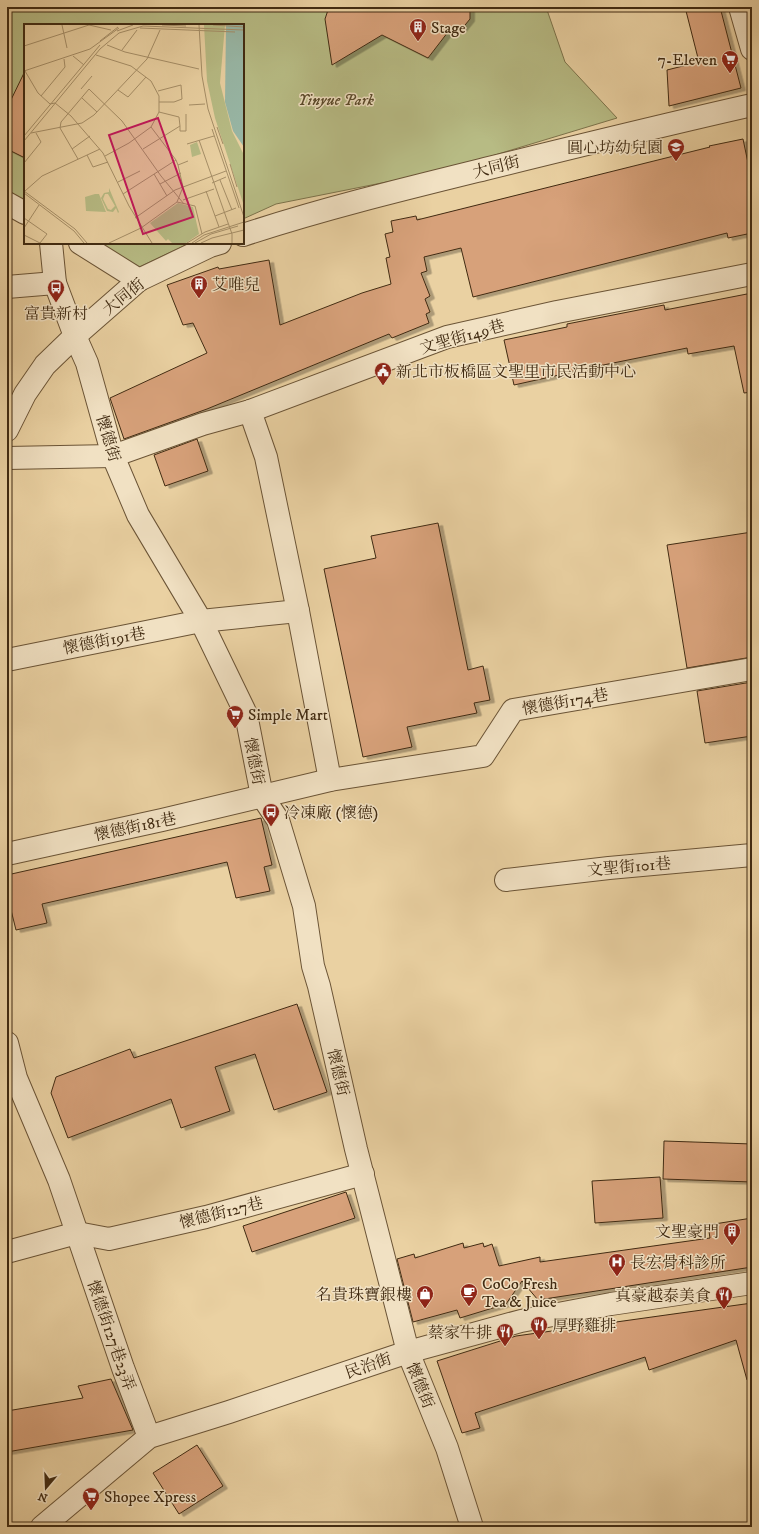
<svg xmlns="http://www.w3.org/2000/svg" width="759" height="1534" font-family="'IM FELL DW Pica','Noto Serif TC',serif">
	<defs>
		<filter id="shadow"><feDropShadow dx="4.5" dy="2.5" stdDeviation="0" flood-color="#0004"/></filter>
	</defs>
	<rect width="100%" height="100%" fill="#ead1a2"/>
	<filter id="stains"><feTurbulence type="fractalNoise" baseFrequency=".005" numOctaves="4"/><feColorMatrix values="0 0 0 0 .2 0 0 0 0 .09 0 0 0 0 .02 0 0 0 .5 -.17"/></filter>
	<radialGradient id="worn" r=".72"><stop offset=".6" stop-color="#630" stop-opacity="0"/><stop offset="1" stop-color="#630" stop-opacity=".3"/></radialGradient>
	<g fill="#b7bb84" stroke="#7c734b">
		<polygon points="7,7 546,7 565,62 617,118 442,171 276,204 243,219 243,25 25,25 25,203 7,195"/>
		<polygon points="99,243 190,243 139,267"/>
	</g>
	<g fill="#d7a17a" stroke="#412b12" filter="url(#shadow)">
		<polygon points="329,7 470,7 470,19 461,30 448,32 428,58 382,35 332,65 325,19"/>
		<polygon points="685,7 720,7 741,88 669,106 667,70 699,62"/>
		<polygon points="25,71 25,158 7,149 7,108"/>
		<polygon points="743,139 752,182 752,233 728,238 727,233 473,297 461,248 424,257 427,271 421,273 430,296 425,299 430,312 426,314 429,323 392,338 389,334 207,409 124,439 110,398 207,353 193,323 183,325 167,285 218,267 219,269 269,260 280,325 362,293 391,284 386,258 390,257 385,234 393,232 391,221 416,216 417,220 710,147 709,146"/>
		<polygon points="752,293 752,392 744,393 734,346 688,354 687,348 559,374 559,375 514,385 504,340 567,327 567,324 664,305 665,310"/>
		<polygon points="197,439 208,471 165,486 154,455"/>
		<polygon points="438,523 468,670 483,666 490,700 474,703 477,713 407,727 412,747 363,757 324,569 376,558 371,536"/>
		<polygon points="752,532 752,657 687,668 667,545"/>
		<polygon points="752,682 752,736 705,743 697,691"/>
		<polygon points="261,818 272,865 264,867 270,891 236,898 227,862 42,904 47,923 16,930 10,906 7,907 7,875"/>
		<polygon points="297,1004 327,1092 274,1110 255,1054 215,1067 230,1111 181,1128 171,1099 68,1138 51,1093 56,1077 130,1049 134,1058"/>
		<polygon points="664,1141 752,1144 752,1182 663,1179"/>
		<polygon points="660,1177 663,1218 595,1223 592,1181"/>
		<polygon points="346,1192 355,1218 252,1252 243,1226"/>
		<polygon points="752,1218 752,1267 538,1300 522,1281 506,1304 460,1318 457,1310 413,1322 397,1259 414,1254 415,1258 463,1243 464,1248 483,1243 484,1247 492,1244 499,1266 540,1257 540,1262 710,1238 708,1225"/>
		<polygon points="752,1303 752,1379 747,1380 736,1340 649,1370 645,1357 475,1413 480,1428 462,1433 437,1361 516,1336"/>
		<polygon points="111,1379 133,1430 7,1452 7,1411 83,1398 78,1386"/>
		<polygon points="197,1445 223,1486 179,1514 153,1473"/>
	</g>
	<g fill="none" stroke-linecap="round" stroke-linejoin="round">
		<defs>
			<g id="minor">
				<polyline points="740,7 752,49"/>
				<polyline points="7,203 25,213"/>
				<path d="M243,235C322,209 404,189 485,169C574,147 663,125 752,105"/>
				<polyline points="51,243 55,283 75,336 87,363 113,456 138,515 201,621 246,714 262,796 278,820 304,906 313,966 319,986 356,1149 408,1352 447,1448 472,1527"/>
				<polyline points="80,243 139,280"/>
				<polyline points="7,287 55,283"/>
				<polyline points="250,411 266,457 298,611 330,780"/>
				<polyline points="7,430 25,394 45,365 75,336 139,280 210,246 220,243"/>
				<polyline points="7,458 113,456 203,424 250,411 447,337 557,312 752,274"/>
				<polyline points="7,660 201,621 298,611"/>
				<polyline points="7,854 162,820 330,780 483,756 513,710 752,669"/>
				<polyline points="506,880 609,868 752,855"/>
				<polyline points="7,1043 16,1078 59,1180 123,1368 149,1437"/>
				<polyline points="7,1252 77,1233 109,1239 206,1217 363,1174"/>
				<polyline points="42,1527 149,1437 229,1412 408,1352 521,1321 611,1304 752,1283"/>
			</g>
		</defs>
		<use href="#minor" stroke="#6b5436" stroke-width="24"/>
		<use href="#minor" stroke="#f1e1c3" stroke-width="22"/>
	</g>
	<defs>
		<symbol id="building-pin" viewBox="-11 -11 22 30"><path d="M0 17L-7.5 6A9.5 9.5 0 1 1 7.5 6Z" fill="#8f2418" stroke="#f1e1c3"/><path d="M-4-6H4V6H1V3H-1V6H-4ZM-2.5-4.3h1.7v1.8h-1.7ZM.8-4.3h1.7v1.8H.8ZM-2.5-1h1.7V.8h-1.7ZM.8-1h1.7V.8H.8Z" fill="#fff"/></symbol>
		<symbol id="supermarket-pin" viewBox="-11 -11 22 30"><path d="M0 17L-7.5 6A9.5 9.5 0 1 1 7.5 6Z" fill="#8f2418" stroke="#f1e1c3"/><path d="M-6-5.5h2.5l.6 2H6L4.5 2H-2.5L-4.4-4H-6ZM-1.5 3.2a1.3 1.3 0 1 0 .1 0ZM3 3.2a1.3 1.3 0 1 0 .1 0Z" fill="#fff"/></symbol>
		<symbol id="school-pin" viewBox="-11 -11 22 30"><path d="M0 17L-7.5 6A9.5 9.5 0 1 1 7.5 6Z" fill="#8f2418" stroke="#f1e1c3"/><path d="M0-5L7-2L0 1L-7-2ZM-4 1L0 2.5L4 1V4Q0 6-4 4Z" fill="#fff"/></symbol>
		<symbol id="bus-pin" viewBox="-11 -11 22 30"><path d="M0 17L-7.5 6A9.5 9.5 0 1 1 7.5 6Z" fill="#8f2418" stroke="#f1e1c3"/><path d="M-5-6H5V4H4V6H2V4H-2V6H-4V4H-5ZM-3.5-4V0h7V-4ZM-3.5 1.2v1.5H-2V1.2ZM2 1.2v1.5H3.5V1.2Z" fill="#fff"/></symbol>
		<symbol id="civic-pin" viewBox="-11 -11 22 30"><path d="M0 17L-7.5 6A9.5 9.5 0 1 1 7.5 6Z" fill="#8f2418" stroke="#f1e1c3"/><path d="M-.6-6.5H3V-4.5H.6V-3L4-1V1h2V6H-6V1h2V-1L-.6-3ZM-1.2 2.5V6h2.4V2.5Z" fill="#fff"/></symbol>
		<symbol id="hospital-pin" viewBox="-11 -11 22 30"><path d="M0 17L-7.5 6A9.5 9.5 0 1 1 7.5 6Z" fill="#8f2418" stroke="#f1e1c3"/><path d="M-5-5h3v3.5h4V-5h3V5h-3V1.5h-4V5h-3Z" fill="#fff"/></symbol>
		<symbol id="cafe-pin" viewBox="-11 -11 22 30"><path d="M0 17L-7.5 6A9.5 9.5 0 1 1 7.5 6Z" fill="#8f2418" stroke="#f1e1c3"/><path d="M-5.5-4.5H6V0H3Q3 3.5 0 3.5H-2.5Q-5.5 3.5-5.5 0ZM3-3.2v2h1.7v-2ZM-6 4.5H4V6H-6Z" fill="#fff"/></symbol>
		<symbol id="shop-pin" viewBox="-11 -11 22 30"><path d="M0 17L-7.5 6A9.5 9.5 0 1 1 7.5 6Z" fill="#8f2418" stroke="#f1e1c3"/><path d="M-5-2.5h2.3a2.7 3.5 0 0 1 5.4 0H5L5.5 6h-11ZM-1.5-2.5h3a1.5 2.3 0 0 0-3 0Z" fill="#fff"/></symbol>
		<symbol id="restaurant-pin" viewBox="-11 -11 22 30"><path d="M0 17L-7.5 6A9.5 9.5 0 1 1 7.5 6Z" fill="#8f2418" stroke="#f1e1c3"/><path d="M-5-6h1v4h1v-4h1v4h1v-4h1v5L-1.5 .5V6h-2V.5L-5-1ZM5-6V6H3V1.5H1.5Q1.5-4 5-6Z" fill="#fff"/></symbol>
	</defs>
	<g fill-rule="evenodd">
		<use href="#building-pin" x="408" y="17" width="20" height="27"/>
		<use href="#supermarket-pin" x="720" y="49" width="20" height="27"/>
		<use href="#school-pin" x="666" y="137" width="20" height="27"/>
		<use href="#building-pin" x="189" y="274" width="20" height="27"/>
		<use href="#bus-pin" x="46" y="278" width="20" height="27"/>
		<use href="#civic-pin" x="373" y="361" width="20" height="27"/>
		<use href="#supermarket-pin" x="225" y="704" width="20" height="27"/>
		<use href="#bus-pin" x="261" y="802" width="20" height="27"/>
		<use href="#building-pin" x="722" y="1221" width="20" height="27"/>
		<use href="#hospital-pin" x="607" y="1252" width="20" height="27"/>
		<use href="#cafe-pin" x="459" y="1282" width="20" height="27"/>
		<use href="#shop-pin" x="415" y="1284" width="20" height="27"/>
		<use href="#restaurant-pin" x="714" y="1285" width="20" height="27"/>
		<use href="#restaurant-pin" x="529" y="1315" width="20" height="27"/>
		<use href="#restaurant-pin" x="495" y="1322" width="20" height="27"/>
		<use href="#supermarket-pin" x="81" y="1486" width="20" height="27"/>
	</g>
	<g text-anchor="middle" stroke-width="3" stroke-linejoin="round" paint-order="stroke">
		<g font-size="16" fill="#412b12" stroke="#f1e1c3" text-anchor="start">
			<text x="431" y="33">Stage</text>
			<text x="717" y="65" text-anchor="end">7-Eleven</text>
			<text x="663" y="153" text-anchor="end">圓心坊幼兒園</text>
			<text x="212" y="290">艾唯兒</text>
			<text x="56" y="319" text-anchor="middle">富貴新村</text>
			<text x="396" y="377">新北市板橋區文聖里市民活動中心</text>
			<text x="248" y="720">Simple Mart</text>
			<text x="284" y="818">冷凍廠 (懷德)</text>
			<text x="719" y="1237" text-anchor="end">文聖豪門</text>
			<text x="630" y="1268">長宏骨科診所</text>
			<text x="482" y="1289">CoCo Fresh<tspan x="482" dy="18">Tea &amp; Juice</tspan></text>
			<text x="412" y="1300" text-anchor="end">名貴珠寶銀樓</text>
			<text x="711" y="1301" text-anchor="end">真豪越泰美食</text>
			<text x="552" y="1331">厚野雞排</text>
			<text x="492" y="1338" text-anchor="end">蔡家牛排</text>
			<text x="104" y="1502">Shopee Xpress</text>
		</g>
		<g font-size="16" font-style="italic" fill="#594829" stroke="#f1e1c3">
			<text x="336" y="105">Yinyue Park</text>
		</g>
		<g font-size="16" fill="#412b12" stroke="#f1e1c3">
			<text transform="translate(496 166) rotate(-14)" y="6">大同街</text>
			<text transform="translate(123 296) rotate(-39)" y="6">大同街</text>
			<text transform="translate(462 336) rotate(-16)" y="6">文聖街149巷</text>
			<text transform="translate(109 438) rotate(73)" y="6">懷德街</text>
			<text transform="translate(104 640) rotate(-11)" y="6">懷德街191巷</text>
			<text transform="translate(565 701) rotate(-10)" y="6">懷德街174巷</text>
			<text transform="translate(255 761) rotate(79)" y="6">懷德街</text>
			<text transform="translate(135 826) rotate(-12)" y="6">懷德街181巷</text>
			<text transform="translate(629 866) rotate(-5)" y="6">文聖街101巷</text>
			<text transform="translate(339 1072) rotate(77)" y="6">懷德街</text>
			<text transform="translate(221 1212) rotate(-14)" y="6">懷德街127巷</text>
			<text transform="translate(112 1335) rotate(71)" y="6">懷德街127巷23弄</text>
			<text transform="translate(368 1365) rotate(-19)" y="6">民治街</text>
			<text transform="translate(421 1385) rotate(68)" y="6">懷德街</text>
		</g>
	</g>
	<g transform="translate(24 24)">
		<rect width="220" height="220" fill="#ead1a2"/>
		<path d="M180,1H201L196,59L208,107L220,131V182L191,94L183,57ZM173,118L177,130L168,133L166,121ZM85,164L95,188L94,189L92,184L89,188L83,187L77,174L80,169L85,168ZM84,170L91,182L87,186L84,185L79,175L81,170ZM71,170H75L82,188L62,187L61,173ZM154,179L169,183L175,210L162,219H148L144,215L142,217L126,199Z" fill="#b7bb84" fill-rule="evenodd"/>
		<path d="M202,1H220V123L209,107L201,78Z" fill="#98b7a6"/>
		<path fill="none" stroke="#a68f68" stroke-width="1" d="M38,1L43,24M138,1L162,2M175,1L178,52L184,85L220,193M189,1L220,3M116,4L211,8M93,7L109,1M76,17L94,3M83,21L101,28L175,45M0,22L65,1L87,6M66,25L95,4M98,26L113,6M72,31L107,42L127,57L135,72V88L127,103L105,119L81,132M49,32L60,41M0,47L66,25M1,47L14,69L26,80L31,79L47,92L79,129L105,182L128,219M57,65L68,52M94,66L104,73L122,53M134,67L157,61L158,75L150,78H135M17,72L41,43L40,35M58,74L73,88M165,81L181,80M135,88L155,93L156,102M127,103L152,136M193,103L199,120M36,104L37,98L65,65L66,66L98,97L137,152L160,180M36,104L54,135M188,105L215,184M7,109L58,99L70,91L123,35L136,6M0,112L76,21M175,116L208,210V219M0,117L76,25L95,9L119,2L220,6M163,120L190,112M48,125L66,112M119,125L156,102V107H162V90M63,131L69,143L84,138M0,139L17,118L12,109M206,140L213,163M130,150L143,172M196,156L208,186M94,158L116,147M188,159L202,153M136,160L157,149M0,167L51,205L63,219M1,167L18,152L76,125M182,167L195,203M0,169L50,207L60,219M99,170L152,136L154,141L164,137M159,176L190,165M153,178L171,182L178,210M191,192L212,184M0,194L23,210L16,219L0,211M111,194L151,166L202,147M0,204L15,181M85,219L117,204L153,178L159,163L154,141M163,219L181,208L204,200M168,219L180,211L220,198M171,219L187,210L214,202M177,219L188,214L220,206"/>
		<path fill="#c2185b" fill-opacity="0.15" stroke="#c2185b" stroke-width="2" d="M134,94L169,193L119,210L85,111Z"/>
		<rect width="220" height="220" fill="none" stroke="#412b12" stroke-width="2"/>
	</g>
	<rect width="759" height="1534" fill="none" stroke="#ead1a2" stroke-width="24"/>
	<rect x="8" y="8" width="743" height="1518" fill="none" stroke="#412b12" stroke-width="2"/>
	<rect x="12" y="12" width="735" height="1510" fill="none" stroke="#412b12"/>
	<g transform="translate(46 1488) rotate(199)" stroke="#f1e1c3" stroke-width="3" paint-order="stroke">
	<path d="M0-3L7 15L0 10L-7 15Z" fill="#412b12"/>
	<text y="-6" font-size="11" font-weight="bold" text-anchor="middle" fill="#412b12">N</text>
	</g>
	<rect width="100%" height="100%" filter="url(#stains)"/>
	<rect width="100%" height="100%" fill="url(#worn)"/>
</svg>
